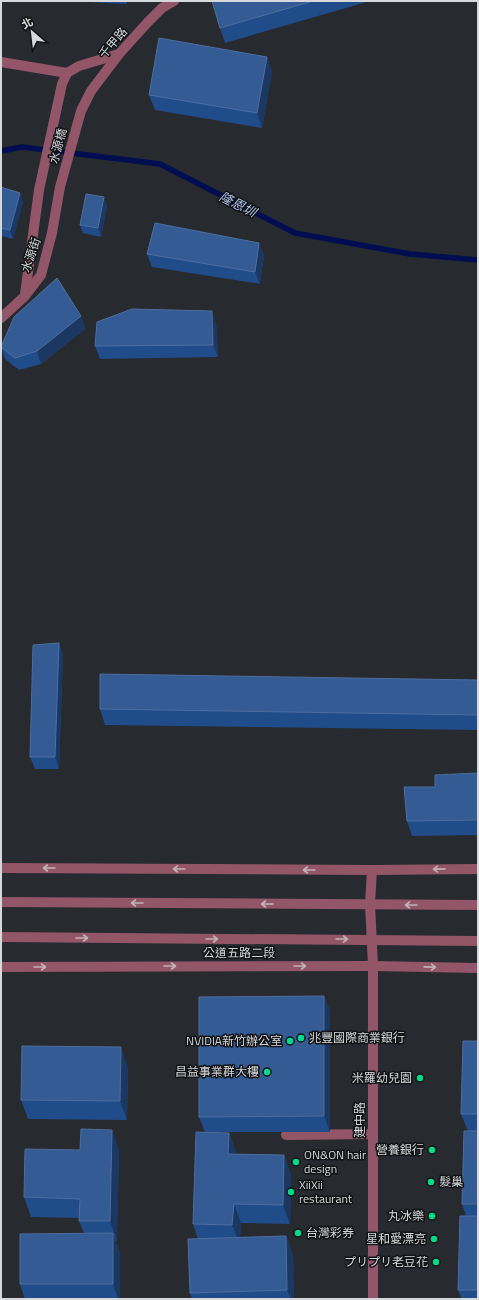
<svg xmlns="http://www.w3.org/2000/svg" width="479" height="1300" font-family="'Titillium Web','Noto Sans TC','Noto Sans JP',sans-serif">
	<rect width="100%" height="100%" fill="#272a2f"/>
	<g fill="none" stroke-linecap="round" stroke-linejoin="round">
		<polyline stroke="#000e51" stroke-width="5.5" points="1,151 22,147 160,164 295,233 410,254 478,260"/>
		<g stroke="#925668" stroke-width="10">
			<polyline points="1,62 67,73"/>
			<polyline points="25,294 39,190 62,84 67,73 79,66 119,54"/>
			<polyline points="1,318 25,296 41,275 52,233 60,187 81,111 91,91 119,54 147,23 162,8 174,1"/>
			<polyline points="1,868 372,870 478,869"/>
			<polyline points="372,870 370,904 373,966 373,1299"/>
			<polyline points="1,902 478,905"/>
			<polyline points="1,937 478,941"/>
			<polyline points="1,967 373,966 478,968"/>
			<polyline points="286,1135 373,1134"/>
		</g>
	</g>
	<g fill="#214c8a">
		<polygon points="71,1 127,1 127,4"/>
		<polygon points="212,1 370,1 225,43 220,28"/>
		<polygon points="267,57 272,72 262,128 155,110 149,95"/>
		<polygon points="1,187 23,202 13,239 1,236"/>
		<polygon points="104,197 107,206 101,237 83,233 80,225"/>
		<polygon points="259,243 264,255 260,284 152,267 147,254"/>
		<polygon points="81,316 85,329 41,364 19,370 5,359 1,347"/>
		<polygon points="216,323 218,357 100,359 95,346"/>
		<polygon points="59,643 63,655 59,769 35,769 30,757"/>
		<polygon points="478,680 478,730 105,725 100,709"/>
		<polygon points="478,773 478,835 412,836 407,821 435,787"/>
		<polygon points="324,996 330,1011 330,1132 205,1132 199,1117"/>
		<polygon points="478,1041 478,1299 462,1299 458,1290 466,1216 462,1204 468,1131 461,1114"/>
		<polygon points="128,1067 127,1120 28,1119 21,1100"/>
		<polygon points="229,1133 236,1152 236,1154 284,1155 291,1175 290,1224 241,1223 240,1237 286,1236 293,1255 294,1299 192,1299 190,1293 198,1239 193,1224"/>
		<polygon points="119,1149 117,1241 115,1241 120,1253 120,1299 25,1299 20,1284 84,1233 79,1221 79,1218 31,1217 24,1197"/>
	</g>
	<g fill="#1b3862">
		<polygon points="267,57 272,72 262,128 257,113"/>
		<polygon points="20,193 23,202 13,239 10,230"/>
		<polygon points="104,197 107,206 101,237 98,228"/>
		<polygon points="259,243 264,255 260,284 255,272"/>
		<polygon points="212,311 216,323 218,357 213,345"/>
		<polygon points="81,316 85,329 41,364 37,351"/>
		<polygon points="59,643 63,655 59,769 55,757"/>
		<polygon points="324,996 330,1011 330,1132 324,1116"/>
		<polygon points="121,1047 128,1067 127,1120 120,1101"/>
		<polygon points="112,1130 119,1149 117,1241 110,1221"/>
		<polygon points="229,1133 236,1152 235,1173 228,1154"/>
		<polygon points="284,1155 291,1175 290,1224 283,1205"/>
		<polygon points="234,1204 241,1223 240,1245 232,1225"/>
		<polygon points="113,1233 120,1253 120,1299 118,1299 113,1284"/>
		<polygon points="286,1236 293,1255 294,1299 291,1299 287,1290"/>
	</g>
	<g fill="#345b93" stroke="#4e6e9e">
		<polygon points="212,1 313,1 220,28"/>
		<polygon points="159,38 267,57 257,113 149,95"/>
		<polygon points="1,187 20,193 10,230 1,228"/>
		<polygon points="86,194 104,197 98,228 80,225"/>
		<polygon points="155,223 259,243 255,272 147,254"/>
		<polygon points="57,278 81,316 37,351 15,358 1,347 14,317"/>
		<polygon points="132,309 212,311 213,345 95,346 97,322"/>
		<polygon points="59,643 55,757 30,757 33,645"/>
		<polygon points="100,674 478,680 478,715 100,709"/>
		<polygon points="478,773 478,820 407,821 404,787 435,787 435,775"/>
		<polygon points="324,996 324,1116 199,1117 199,997"/>
		<polygon points="463,1041 478,1041 478,1114 461,1114"/>
		<polygon points="22,1046 121,1047 120,1101 21,1100"/>
		<polygon points="81,1129 112,1130 110,1221 79,1221 80,1199 24,1197 25,1149 80,1150"/>
		<polygon points="464,1131 478,1131 478,1204 462,1204"/>
		<polygon points="196,1132 229,1133 228,1154 284,1155 283,1205 234,1204 232,1225 193,1224"/>
		<polygon points="460,1216 478,1216 478,1290 458,1290"/>
		<polygon points="113,1233 113,1284 20,1284 20,1234"/>
		<polygon points="286,1236 287,1290 190,1293 188,1239"/>
	</g>
	<defs><path id="oneway-shaft" d="M-6 0H5M1.5-3L5.5 0L1.5 3" fill="none" stroke-width="1.6" stroke-linecap="round" stroke-linejoin="round"/></defs>
	<g stroke="#c2b1b8">
		<use href="#oneway-shaft" transform="translate(49 868) rotate(-180)"/>
		<use href="#oneway-shaft" transform="translate(179 869) rotate(-180)"/>
		<use href="#oneway-shaft" transform="translate(439 869) rotate(179)"/>
		<use href="#oneway-shaft" transform="translate(309 870) rotate(-180)"/>
		<use href="#oneway-shaft" transform="translate(137 903) rotate(-180)"/>
		<use href="#oneway-shaft" transform="translate(267 904) rotate(-180)"/>
		<use href="#oneway-shaft" transform="translate(411 905) rotate(-180)"/>
		<use href="#oneway-shaft" transform="translate(82 938)"/>
		<use href="#oneway-shaft" transform="translate(212 939)"/>
		<use href="#oneway-shaft" transform="translate(342 939)"/>
		<use href="#oneway-shaft" transform="translate(170 966)"/>
		<use href="#oneway-shaft" transform="translate(300 966)"/>
		<use href="#oneway-shaft" transform="translate(40 967)"/>
		<use href="#oneway-shaft" transform="translate(430 967) rotate(1)"/>
	</g>
	<g fill="#09d98b" stroke="#111315" stroke-width="1.5">
		<circle cx="301" cy="1038" r="4"/>
		<circle cx="290" cy="1041" r="4"/>
		<circle cx="267" cy="1072" r="4"/>
		<circle cx="420" cy="1078" r="4"/>
		<circle cx="432" cy="1150" r="4"/>
		<circle cx="296" cy="1162" r="4"/>
		<circle cx="431" cy="1182" r="4"/>
		<circle cx="291" cy="1192" r="4"/>
		<circle cx="432" cy="1216" r="4"/>
		<circle cx="298" cy="1233" r="4"/>
		<circle cx="434" cy="1239" r="4"/>
		<circle cx="436" cy="1262" r="4"/>
	</g>
	<g text-anchor="middle" stroke-width="3" stroke-linejoin="round" paint-order="stroke">
		<g font-size="12" fill="#d6d8db" stroke="#111315">
			<text transform="translate(113 43) rotate(-50)" y="4">千甲路</text>
			<text transform="translate(58 146) rotate(-75)" y="4">水源橋</text>
			<text transform="translate(31 255) rotate(-71)" y="4">水源街</text>
			<text x="239" y="957">公道五路二段</text>
			<text transform="translate(360 1120) rotate(-90)" y="4">建中路</text>
		</g>
		<g font-size="12" fill="#d6d8db" stroke="#111315" text-anchor="end">
			<text x="309" y="1042" text-anchor="start">兆豐國際商業銀行</text>
			<text x="282" y="1045">NVIDIA新竹辦公室</text>
			<text x="259" y="1076">昌益事業群大樓</text>
			<text x="412" y="1082">米羅幼兒園</text>
			<text x="424" y="1154">營養銀行</text>
			<text x="304" y="1159" text-anchor="start">ON&amp;ON hair<tspan x="304" dy="14">design</tspan></text>
			<text x="439" y="1186" text-anchor="start">髮巢</text>
			<text x="299" y="1189" text-anchor="start">XiiXii<tspan x="299" dy="14">restaurant</tspan></text>
			<text x="424" y="1220">丸冰樂</text>
			<text x="306" y="1237" text-anchor="start">台灣彩券</text>
			<text x="426" y="1243">星和愛漂亮</text>
			<text x="428" y="1266">プリプリ老豆花</text>
		</g>
		<g font-size="13" font-style="italic" fill="#afc4ec" stroke="#111315">
			<text transform="translate(238 204) rotate(27)" y="5">隆恩圳</text>
		</g>
	</g>
	<rect width="479" height="1300" fill="none" stroke="#d6d8db" stroke-width="4"/>
	<g transform="translate(32 32) rotate(332)" stroke="#111315" stroke-width="3" paint-order="stroke">
	<path d="M0-3L7 15L0 10L-7 15Z" fill="#d6d8db"/>
	<text y="-6" font-size="11" font-weight="bold" text-anchor="middle" fill="#d6d8db">北</text>
	</g>
</svg>
